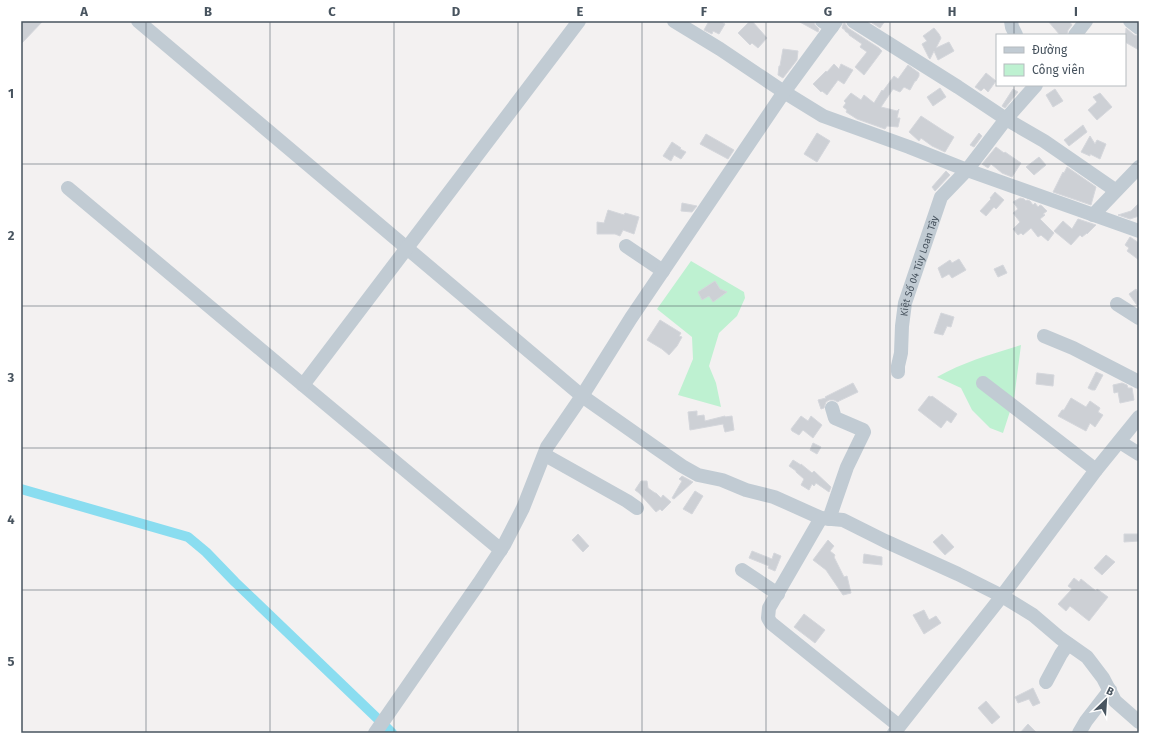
<svg xmlns="http://www.w3.org/2000/svg" width="1160" height="754" font-family="'Fira Sans',sans-serif">
	<rect width="100%" height="100%" fill="#f3f1f1"/>
	<g fill="#bef1d1">
		<polygon points="691,261 744,292 745,298 737,316 719,333 709,366 716,383 721,407 678,395 693,359 692,337 657,309"/>
		<path d="M1021,345L1014,399L1003,433L990,428L972,410L961,388L937,377C963,362 992,354 1021,345Z"/>
	</g>
	<g fill="none" stroke-linecap="round" stroke-linejoin="round">
		<g stroke="#8addf0" stroke-width="10">
			<polyline points="21,489 188,537 206,552 235,582 380,721"/>
			<polyline points="384,725 392,733"/>
		</g>
	</g>
	<g fill="#cdd0d5" stroke="#d5d7dc">
		<polygon points="21,21 43,21 21,44"/>
		<polygon points="709,21 720,21 725,24 719,34 713,31 712,34 704,30"/>
		<polygon points="750,21 752,21 767,38 758,48 752,43 750,45 738,33"/>
		<polygon points="798,21 814,21 815,25 819,29 818,32"/>
		<polygon points="844,21 846,25 848,28 879,48 882,51 864,75 855,67 867,52 860,47 862,44 849,35 849,34 845,31 845,30 842,28"/>
		<polygon points="869,21 885,21 880,28"/>
		<polygon points="1048,21 1069,21 1072,25 1068,30 1067,35 1060,35"/>
		<polygon points="934,28 939,34 941,38 936,48 949,42 954,51 938,60 934,51 930,59 929,58 922,44 927,41 923,36"/>
		<polygon points="1126,28 1134,35 1139,36 1139,50 1125,42"/>
		<polygon points="783,49 798,51 797,60 783,78 778,75 779,66 780,66"/>
		<polygon points="834,64 839,69 841,64 853,70 844,84 838,80 827,95 822,91 821,92 813,84 826,71 827,72"/>
		<polygon points="908,65 919,73 919,76 916,81 915,81 910,90 904,87 900,92 893,89 881,107 897,111 899,109 897,118 900,118 898,127 887,126 885,129 857,119 846,112 847,110 843,107 846,103 844,101 851,93 861,100 864,95 874,103 882,90 883,91 894,76 898,79"/>
		<polygon points="986,73 996,81 988,92 984,88 981,91 975,87"/>
		<polygon points="940,88 946,97 933,106 927,97"/>
		<polygon points="1013,89 1018,92 1005,108 1002,106"/>
		<polygon points="1055,89 1063,101 1053,107 1046,95"/>
		<polygon points="1100,93 1112,107 1097,120 1088,110 1097,102 1093,97"/>
		<polygon points="921,116 944,131 954,137 945,152 932,146 921,138 919,141 909,132"/>
		<polygon points="1083,125 1087,132 1069,146 1064,140"/>
		<polygon points="817,133 830,141 817,162 804,154"/>
		<polygon points="979,133 982,136 974,147 970,145"/>
		<polygon points="706,134 734,150 728,159 700,144"/>
		<polygon points="1090,136 1095,144 1097,140 1106,144 1100,159 1090,154 1090,156 1081,152"/>
		<polygon points="672,142 681,148 680,149 686,152 681,159 674,155 671,161 663,156"/>
		<polygon points="996,147 1004,153 1005,152 1021,163 1012,177 1002,173 991,164 988,168 982,164"/>
		<polygon points="1039,157 1046,165 1034,175 1026,167"/>
		<polygon points="1067,167 1096,187 1091,205 1053,192 1063,172 1064,173"/>
		<polygon points="946,171 950,175 935,191 932,187"/>
		<polygon points="995,192 1004,200 996,209 994,207 986,216 980,211 991,199 990,198"/>
		<polygon points="1020,198 1024,199 1026,201 1027,200 1030,201 1033,205 1035,203 1038,207 1040,205 1042,206 1047,211 1043,214 1045,215 1040,219 1054,233 1048,241 1041,235 1038,237 1031,228 1023,235 1021,233 1018,235 1013,229 1020,222 1013,213 1018,209 1013,202"/>
		<polygon points="682,203 697,206 692,212 681,211"/>
		<polygon points="1139,203 1139,216 1130,219 1118,215 1131,211"/>
		<polygon points="608,210 624,215 625,213 639,217 634,234 623,230 620,236 615,234 597,234 597,222 604,223"/>
		<polygon points="1078,219 1096,225 1087,234 1087,233 1082,237 1080,235 1071,245 1054,231 1063,221 1072,229"/>
		<polygon points="1130,237 1139,243 1139,260 1127,251 1129,248 1125,245"/>
		<polygon points="959,259 966,270 952,278 949,274 942,278 938,268 950,260 952,263"/>
		<polygon points="1003,265 1007,273 998,277 994,269"/>
		<polygon points="715,281 720,289 727,292 713,302 709,296 702,300 698,292"/>
		<polygon points="1136,289 1139,294 1139,308 1129,294"/>
		<polygon points="941,313 954,317 951,327 947,326 943,335 934,333"/>
		<polygon points="660,320 681,333 679,336 682,337 677,346 669,355 662,349 647,340"/>
		<polygon points="1096,372 1103,375 1095,390 1092,390 1088,388"/>
		<polygon points="1037,373 1054,375 1053,386 1036,384"/>
		<polygon points="853,383 858,392 839,401 838,402 834,400 829,400 826,402 824,408 821,409 818,400 826,398 825,397"/>
		<polygon points="1122,383 1127,385 1128,388 1132,388 1134,400 1120,403 1118,392 1114,393 1113,385"/>
		<polygon points="929,396 931,397 932,396 957,414 951,423 947,420 941,428 918,410"/>
		<polygon points="1071,398 1086,407 1090,401 1100,408 1098,412 1103,415 1095,427 1090,423 1086,431 1058,416 1062,410 1064,410"/>
		<polygon points="697,411 697,416 704,415 705,421 725,416 725,417 732,416 734,430 725,432 723,424 690,430 688,412"/>
		<polygon points="801,416 808,421 811,416 822,425 813,438 803,430 799,435 792,431 791,429"/>
		<polygon points="813,443 821,447 817,454 810,450"/>
		<polygon points="793,460 801,465 801,464 812,473 814,471 831,487 829,492 816,483 814,486 812,484 809,490 801,485 804,479 796,472 796,471 789,466"/>
		<polygon points="682,476 693,482 674,499 672,498 682,481 679,479"/>
		<polygon points="641,481 647,481 648,488 655,493 656,493 661,498 663,495 671,502 662,511 660,509 656,512 639,493 635,490"/>
		<polygon points="695,491 703,496 692,514 683,509"/>
		<polygon points="578,534 589,546 583,552 572,540"/>
		<polygon points="942,534 954,547 945,555 933,542"/>
		<polygon points="1124,534 1139,534 1139,541 1124,542"/>
		<polygon points="828,540 834,546 830,551 835,555 834,557 844,577 847,576 851,593 843,595 826,570 813,560"/>
		<polygon points="752,551 772,559 774,553 781,556 775,571 768,568 769,566 749,558"/>
		<polygon points="864,554 882,557 882,565 863,563"/>
		<polygon points="1106,555 1115,562 1102,575 1094,568"/>
		<polygon points="1074,578 1079,582 1081,579 1096,591 1097,589 1108,597 1089,621 1070,606 1066,611 1058,604 1072,589 1068,586"/>
		<polygon points="924,610 929,620 936,616 941,623 924,634 913,615"/>
		<polygon points="804,614 825,630 815,643 794,627"/>
		<polygon points="1033,688 1040,703 1033,706 1029,699 1018,703 1015,697"/>
		<polygon points="986,701 1000,717 992,724 978,708"/>
		<polygon points="1028,724 1037,733 1020,733"/>
	</g>
	<g fill="none" stroke-linecap="round" stroke-linejoin="round">
		<g stroke="#c1cbd3" stroke-width="14">
			<polyline points="138,21 582,396 656,448 682,466 698,475 722,480 746,490 774,497 821,518 843,520 885,541 958,574 1002,596 1033,615 1060,638 1087,657 1103,678 1115,701 1139,722"/>
			<polyline points="674,21 720,49 784,92 823,116 909,147 967,170 1139,231"/>
			<polyline points="822,21 832,27"/>
			<polyline points="853,21 958,87 1006,119 1044,141 1115,190"/>
			<polyline points="1011,21 1012,27 1016,35"/>
			<polyline points="1130,21 1139,28"/>
			<polyline points="1075,35 1086,21"/>
			<polyline points="68,188 303,385 501,550"/>
			<polyline points="1093,215 1139,167"/>
			<polyline points="626,246 663,271"/>
			<polyline points="1117,304 1139,318"/>
			<polyline points="1044,336 1073,348 1139,382"/>
			<path id="s1" d="M898,372V366L901,353L902,326L905,303L941,197L967,170L1006,119L1036,85"/>
			<polyline points="983,383 1096,470"/>
			<polyline points="303,385 579,21"/>
			<polyline points="1120,442 1139,454"/>
			<polyline points="545,455 627,501 637,508"/>
			<polyline points="821,518 769,608 768,618 771,623 899,726"/>
			<polyline points="829,519 847,467 864,432 863,430 835,418 832,408"/>
			<polyline points="742,570 778,594"/>
			<polyline points="1046,682 1061,654 1068,644"/>
			<polyline points="375,733 479,583 504,545 523,508 547,447 582,396 631,318 784,92 836,21"/>
			<polyline points="894,733 1002,596 1096,470 1139,417"/>
			<polyline points="1079,733 1086,721 1110,690"/>
		</g>
	</g>
	<path fill="none" stroke="#48545f" stroke-width="1" stroke-opacity="0.55" d="M146,21V733M270,21V733M394,21V733M518,21V733M642,21V733M766,21V733M890,21V733M1014,21V35M1014,85V733M21,164H1139M21,306H1139M21,448H1139M21,590H1139"/>
	<g text-anchor="middle" stroke-width="3.5" stroke-linejoin="round" paint-order="stroke">
		<g font-size="10" fill="#48545f" stroke="#fff">
			<text dy="4" stroke="none"><textPath href="#s1" startOffset="109">Kiệt Số 04 Túy Loan Tây</textPath></text>
		</g>
	</g>
	<rect width="1160" height="754" fill="none" stroke="#ffffff" stroke-width="44"/>
	<rect x="996" y="34" width="130" height="52" fill="#ffffff" stroke="#b6bbbf"/>
	<rect x="1004" y="47" width="20" height="6" fill="#c1cbd3" stroke="#b6bbbf"/>
	<text x="1032" y="54" font-size="12" fill="#48545f">Đường</text>
	<rect x="1004" y="64" width="20" height="12" fill="#bef1d1" stroke="#b6bbbf"/>
	<text x="1032" y="74" font-size="12" fill="#48545f">Công viên</text>
	<g transform="translate(1106 700) rotate(25)" stroke="#ffffff" stroke-width="3" paint-order="stroke">
	<path d="M0-3L7 15L0 10L-7 15Z" fill="#48545f"/>
	<text y="-6" font-size="11" font-weight="bold" text-anchor="middle" fill="#48545f">B</text>
	</g>
	<rect x="22" y="22" width="1116" height="710" fill="none" stroke="#48545f" stroke-width="1.5"/>
	<g font-size="13" text-anchor="middle" font-weight="bold" fill="#48545f">
		<text x="84" y="16">A</text>
		<text x="208" y="16">B</text>
		<text x="332" y="16">C</text>
		<text x="456" y="16">D</text>
		<text x="580" y="16">E</text>
		<text x="704" y="16">F</text>
		<text x="828" y="16">G</text>
		<text x="952" y="16">H</text>
		<text x="1076" y="16">I</text>
		<text x="11" y="98">1</text>
		<text x="11" y="240">2</text>
		<text x="11" y="382">3</text>
		<text x="11" y="524">4</text>
		<text x="11" y="666">5</text>
	</g>
</svg>
